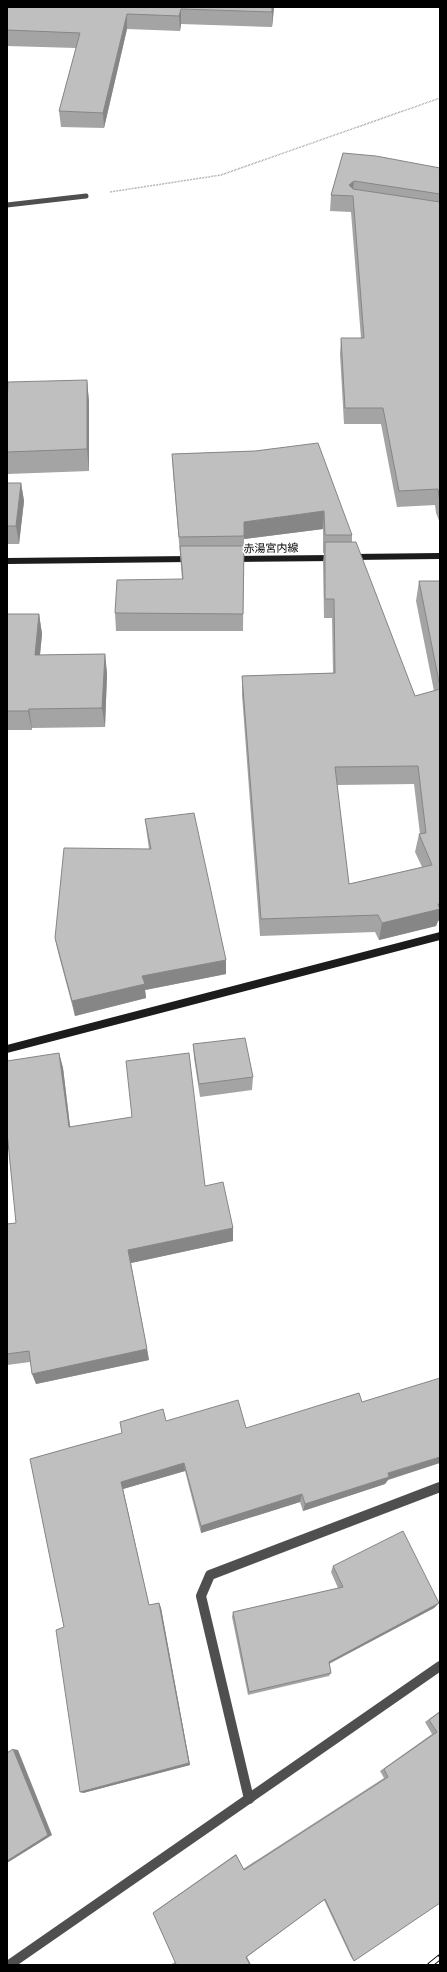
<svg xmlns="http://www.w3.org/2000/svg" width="447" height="1972" font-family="'Source Sans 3','Noto Sans JP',sans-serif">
	<rect width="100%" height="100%" fill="#fff"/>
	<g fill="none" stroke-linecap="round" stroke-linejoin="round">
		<polyline stroke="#717171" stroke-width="1.5" stroke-dasharray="0.5 1" stroke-linecap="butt" points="110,192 221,175 440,98"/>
		<polyline stroke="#4f4f4f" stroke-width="5" points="7,205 86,196"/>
		<g stroke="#4f4f4f" stroke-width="10">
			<polyline points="249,1799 201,1596 210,1575 440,1487"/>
			<polyline points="9,1965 440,1666"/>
		</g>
		<g stroke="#1c1c1c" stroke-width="6">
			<polyline points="352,557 440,556"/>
			<polyline points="234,559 334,558"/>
			<polyline points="7,561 190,559"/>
		</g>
		<polyline stroke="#1c1c1c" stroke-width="8" points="7,1049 440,936"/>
		<defs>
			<polyline id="rail" points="430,1965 440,1957"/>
		</defs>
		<use href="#rail" stroke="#000" stroke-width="5.5"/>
		<use href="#rail" stroke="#fff" stroke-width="4" stroke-dasharray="12" stroke-linecap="butt"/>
	</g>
	<g fill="#a4a4a4" fill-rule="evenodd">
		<polygon points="7,7 274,7 272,27 181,24 180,31 127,29 104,128 61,127 59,111 76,48 7,46"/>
		<polygon points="343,153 440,168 440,523 436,513 435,505 397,507 381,424 344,424 340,354 341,338 361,338 351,212 330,211 331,195"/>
		<polygon points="87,380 89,402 89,471 8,474 7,469 7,406"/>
		<path d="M255,451L352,535V542L415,696L434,691L416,601L419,581H440V920L438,921L436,926L379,940L375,932L260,936L242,695V676L333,673L332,618H324L323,562L324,553H323V529L244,539L243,631H116L115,613L182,579L180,554L173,472L172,454ZM414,784L420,834H419L415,852L422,867L349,884L337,785Z"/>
		<polygon points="7,483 21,483 24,501 19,544 7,544"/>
		<polygon points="7,614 39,614 42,634 40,655 105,654 107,674 105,727 32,728 32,730 7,730"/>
		<polygon points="145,819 226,974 145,990 146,998 75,1016 58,952 55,938 149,849 147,835"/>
		<polygon points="193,1044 253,1077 252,1090 200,1097 194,1058"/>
		<polygon points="59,1053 63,1068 70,1127 205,1186 233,1228 233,1241 131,1263 149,1360 36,1384 30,1362 7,1365 7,1224 16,1223"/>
		<polygon points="166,1421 246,1428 388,1480 385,1484 303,1511 300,1502 201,1533 185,1471 123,1489 149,1605 159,1603 161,1608 190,1765 83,1793 64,1627 30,1459"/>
		<polygon points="333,1566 439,1603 434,1608 329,1664 331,1673 329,1676 248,1695 232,1617 233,1612 338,1588 331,1572"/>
		<polygon points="440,1711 440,1901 354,1961 351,1957 324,1900 247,1957 251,1965 170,1965 175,1962 153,1913 155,1911 236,1854 243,1869 384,1778 380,1771 432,1734 425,1722"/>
	</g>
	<g fill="#868686">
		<polygon points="272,7 274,7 272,27"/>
		<polygon points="181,9 181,24 180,31 179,16"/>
		<polygon points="127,14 127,29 104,128 103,113"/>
		<polygon points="354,181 352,197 349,185"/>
		<polygon points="87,380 89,402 89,471 87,449"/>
		<polygon points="21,483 24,501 19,544 16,526"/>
		<polygon points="324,511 323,529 244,539 244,522"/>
		<polygon points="39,614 42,634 38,674 35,655"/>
		<polygon points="105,654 107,674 105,727 102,708"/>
		<polygon points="29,709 32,728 32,730 28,711"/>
		<polygon points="440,904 440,920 438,921 436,926 379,940 382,923"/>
		<polygon points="226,960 226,974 145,990 146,998 75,1016 72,1001 142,976"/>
		<polygon points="59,1053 63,1068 72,1142 69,1127"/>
		<polygon points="233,1228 233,1241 131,1263 128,1250"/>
		<polygon points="147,1349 149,1360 36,1384 32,1374"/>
		<polygon points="440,1457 440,1463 388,1480 385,1484 303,1511 305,1504 388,1473"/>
		<polygon points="184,1463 185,1471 123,1489 150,1610 149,1605 121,1482"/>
		<polygon points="302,1494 300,1502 201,1533 201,1526"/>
		<polygon points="159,1603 161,1608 190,1765 83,1793 80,1792"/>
		<polygon points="439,1603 434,1608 326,1665 329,1662"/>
		<polygon points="13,1749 18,1750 52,1835 7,1863"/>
		<polygon points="245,1954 251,1965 250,1965 246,1957"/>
	</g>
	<g fill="#bfbfbf" stroke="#868686" fill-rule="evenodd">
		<polygon points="7,7 272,7 272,12 181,9 179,16 127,14 103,113 59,111 80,33 7,30"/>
		<polygon points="343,153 376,156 440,168 440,194 354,181 349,185 353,189 440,202 440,500 439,497 438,489 399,491 383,408 345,408 341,338 364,338 353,196 331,195"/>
		<polygon points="87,380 87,449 7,452 7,406 8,382"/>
		<polygon points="318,443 352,535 325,535 324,511 244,522 244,536 179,537 172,454 255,451"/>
		<polygon points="7,483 21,483 16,526 7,526"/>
		<path d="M325,542H356L415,696L440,689V904H438L440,909L382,923L378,915L261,919L242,676L335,673L334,599H325ZM418,766L426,833L419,834L432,865L349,884L335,767Z"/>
		<polygon points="180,546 244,546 243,614 115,613 117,580 183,579"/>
		<polygon points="419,581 440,581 440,687"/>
		<polygon points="7,614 39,614 35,655 105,654 102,708 29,709 28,711 7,711"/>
		<polygon points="194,813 226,960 142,976 145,984 72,1001 55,938 64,848 151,849 145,819"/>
		<polygon points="245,1038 253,1077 199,1084 193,1044"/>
		<polygon points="59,1053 69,1127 132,1117 126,1061 189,1053 205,1186 223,1182 233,1228 128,1250 147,1349 32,1374 29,1351 7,1354 7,1224 16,1223 7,1132 7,1061"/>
		<polygon points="440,1378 440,1457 388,1473 389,1477 305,1504 302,1494 201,1526 184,1463 121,1482 149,1605 159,1603 189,1763 80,1792 56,1630 64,1627 30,1459 122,1433 120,1422 163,1409 166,1421 238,1400 246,1428 359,1393 362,1402"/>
		<polygon points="403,1531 439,1603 329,1662 331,1673 249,1692 233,1612 343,1587 333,1566"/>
		<polygon points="440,1712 440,1901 439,1902 440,1903 354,1961 325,1899 246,1957 250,1965 174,1965 176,1964 153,1913 236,1855 244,1870 388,1777 384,1769 437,1732 429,1720"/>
		<polygon points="13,1749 48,1835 7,1861 7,1753"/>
	</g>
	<g text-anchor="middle" stroke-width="3" stroke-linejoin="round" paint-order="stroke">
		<g font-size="11" fill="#000" stroke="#fff">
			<text transform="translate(271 548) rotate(-1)" y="4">赤湯宮内線</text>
		</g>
	</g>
	<rect width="447" height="1972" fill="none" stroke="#000000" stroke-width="16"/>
</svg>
